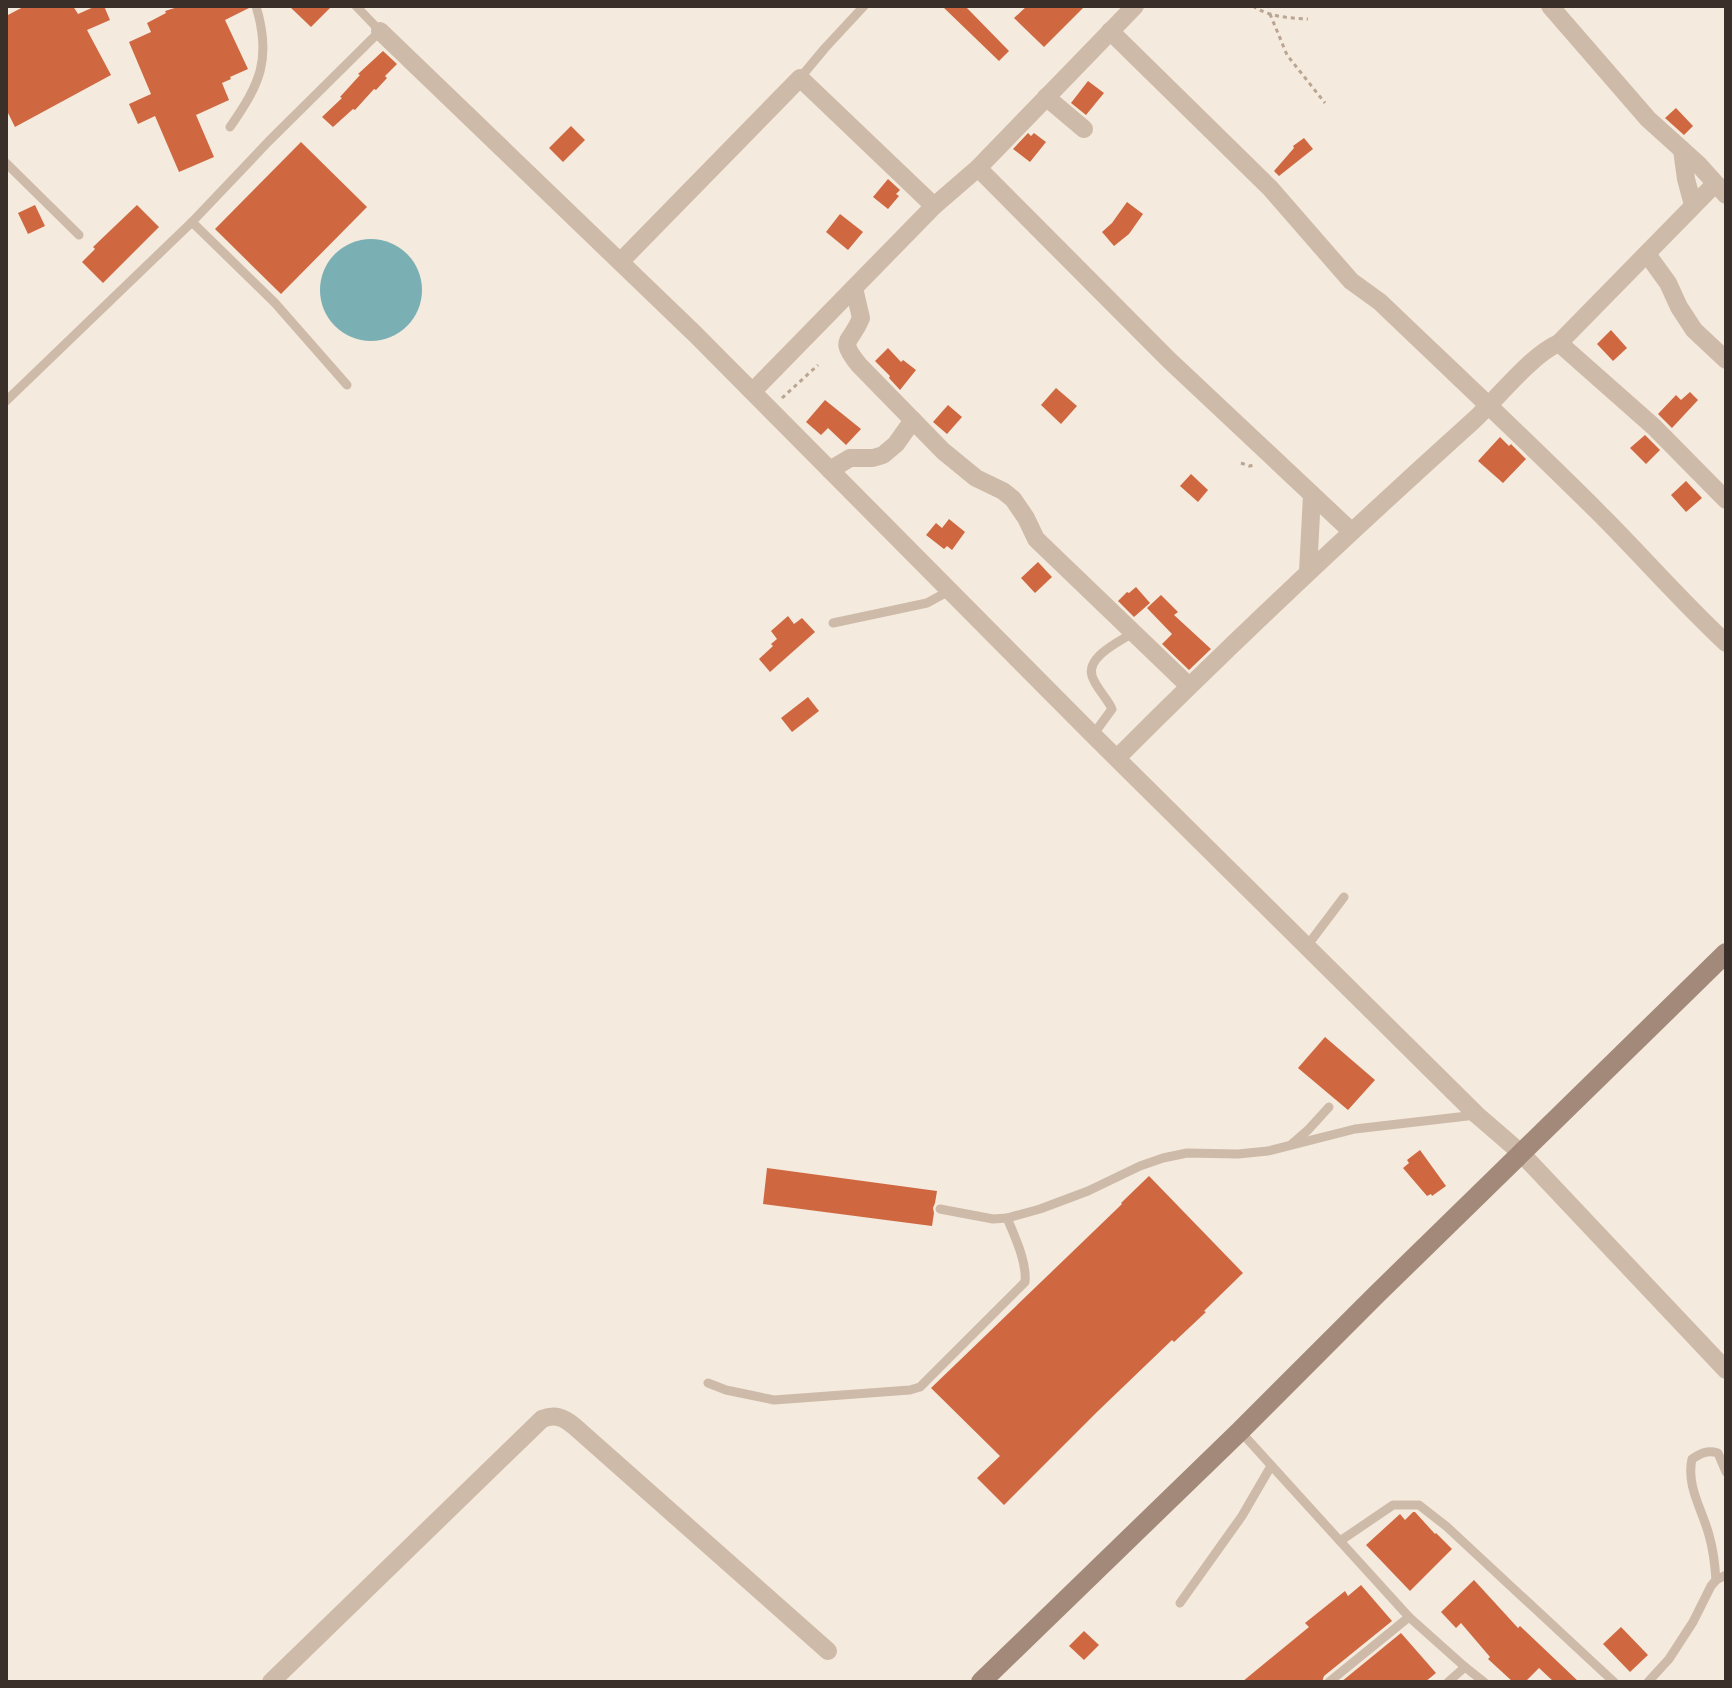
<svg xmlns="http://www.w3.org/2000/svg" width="1732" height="1688" font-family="Overpass,sans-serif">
	<rect width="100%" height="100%" fill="#f4eadd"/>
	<circle fill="#7aafb4" cx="371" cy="290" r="51"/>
	<g fill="#cf6840">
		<polygon points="25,6 73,6 78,14 96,6 104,6 110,20 87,30 111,75 15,127 6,109 6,16"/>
		<polygon points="181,6 249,6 249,8 225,20 248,69 230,77 231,79 222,83 229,100 196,115 214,157 179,172 155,116 138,124 129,104 151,94 129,42 151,32 147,23 166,13 165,11"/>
		<polygon points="289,6 332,6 311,27"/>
		<polygon points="942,6 965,6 1009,51 999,61"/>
		<polygon points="1027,6 1085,6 1044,47 1014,18"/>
		<polygon points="383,51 397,64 385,76 387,78 376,90 374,89 355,110 353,109 333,127 322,117 342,98 340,97 360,75 358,74"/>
		<polygon points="1088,81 1104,93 1086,115 1071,103"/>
		<polygon points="1676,108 1693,126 1684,135 1665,118"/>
		<polygon points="571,126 585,140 563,162 549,148"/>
		<polygon points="1028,133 1031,136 1034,133 1046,142 1030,162 1013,149"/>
		<polygon points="1304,138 1313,149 1279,176 1274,171 1294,148 1293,146"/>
		<polygon points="301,142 367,207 281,294 215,229"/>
		<polygon points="888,179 900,190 896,194 899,196 888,209 873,197"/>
		<polygon points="1127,202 1143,214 1129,234 1114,246 1102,232 1112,223"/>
		<polygon points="35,205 45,226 28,234 18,213"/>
		<polygon points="137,205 159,227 103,283 82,262 95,249 93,247"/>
		<polygon points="840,214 863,232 848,250 826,232"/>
		<polygon points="1611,330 1627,348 1613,361 1597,344"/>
		<polygon points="888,348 901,362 903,360 916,370 900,390 889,378 890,376 875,361"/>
		<polygon points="1056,388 1077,406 1061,424 1041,405"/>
		<polygon points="1690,392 1698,400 1672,428 1658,414 1676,395 1681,400"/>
		<polygon points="825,400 861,429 846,445 828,428 821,435 806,422"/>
		<polygon points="948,405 962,417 947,434 933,422"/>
		<polygon points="1645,435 1660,450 1646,464 1630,448"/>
		<polygon points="1500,437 1509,446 1511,444 1526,459 1503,483 1478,461"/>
		<polygon points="1191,474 1208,490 1198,502 1180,486"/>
		<polygon points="1686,481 1702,498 1686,512 1671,495"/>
		<polygon points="949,519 965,532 952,550 947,546 944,549 926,535 936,523 942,528"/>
		<polygon points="1038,562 1052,577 1035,593 1021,578"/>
		<polygon points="1136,587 1150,603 1134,617 1118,601 1127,592 1129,593"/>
		<polygon points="1161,595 1178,612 1174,615 1211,649 1189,670 1162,644 1172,634 1147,608"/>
		<polygon points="788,616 794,624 802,618 815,632 770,672 759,659 773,646 771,644 777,639 771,631"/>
		<polygon points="808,697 819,711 792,732 781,718"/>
		<polygon points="1325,1037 1375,1080 1348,1110 1298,1068"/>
		<polygon points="1420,1150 1446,1186 1432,1196 1431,1194 1427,1196 1403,1168 1409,1163 1407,1160"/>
		<polygon points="767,1168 937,1191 935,1203 933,1208 934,1213 932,1226 763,1204"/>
		<polygon points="1149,1176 1243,1273 1204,1311 1206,1312 1174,1342 1172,1340 1098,1411 1004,1505 977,1478 1000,1456 931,1388 1122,1204 1121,1203"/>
		<polygon points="1413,1512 1415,1512 1435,1534 1436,1533 1452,1549 1410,1591 1366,1545 1400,1514 1405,1520"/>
		<polygon points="1474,1580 1518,1628 1520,1626 1579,1682 1554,1682 1539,1668 1525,1682 1513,1682 1488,1659 1490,1657 1461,1623 1456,1628 1441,1612"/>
		<polygon points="1361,1585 1392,1621 1324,1676 1322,1682 1242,1682 1309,1627 1305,1623 1345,1591 1348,1596"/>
		<polygon points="1621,1627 1648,1655 1630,1672 1603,1644"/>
		<polygon points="1084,1631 1099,1645 1084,1660 1069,1646"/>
		<polygon points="1401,1633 1436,1673 1425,1682 1341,1682"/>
	</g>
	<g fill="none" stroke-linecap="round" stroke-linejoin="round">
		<g stroke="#baa492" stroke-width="3" stroke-dasharray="4 4" stroke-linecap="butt">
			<path d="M1253,6C1269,17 1289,18 1308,19"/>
			<polyline points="1270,14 1287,55 1325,103"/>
			<polyline points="782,398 818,365"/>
			<polyline points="1241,463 1249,466 1255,465"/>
		</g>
		<g stroke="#cebaa8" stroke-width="9">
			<polyline points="800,78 825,48 864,6"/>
			<path d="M230,127C260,84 272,59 256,6"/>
			<polyline points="6,163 79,235"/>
			<polyline points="192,222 275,303 347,385"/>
			<polyline points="6,401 192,222 269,141 380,31 356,6"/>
			<polyline points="833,623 927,603 949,591"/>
			<path d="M1093,735L1112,709C1107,698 1096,688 1092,676C1086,657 1120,641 1133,633"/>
			<polyline points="1307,946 1344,897"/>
			<polyline points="1292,1144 1308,1130 1329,1107"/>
			<polyline points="940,1209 993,1219 1007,1218 1040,1209 1088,1191 1140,1166 1163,1158 1187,1153 1238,1154 1268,1151 1355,1129 1476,1115"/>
			<path d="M708,1383L726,1390L774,1400L910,1390L920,1387L1025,1282C1027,1262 1015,1237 1007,1218"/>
			<polyline points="1240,1431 1409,1617 1465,1667 1484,1682"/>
			<polyline points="1340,1541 1393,1505 1419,1505 1446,1526 1614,1682"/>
			<path d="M1716,1580C1715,1565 1713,1549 1709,1535C1702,1509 1686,1486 1692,1459C1701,1453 1707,1450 1718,1453L1726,1472"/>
			<polyline points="1180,1603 1242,1516 1271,1466"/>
			<polyline points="1329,1682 1409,1617"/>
			<polyline points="1448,1682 1465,1667"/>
			<polyline points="1648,1682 1669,1659 1693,1622 1711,1586 1716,1580 1726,1575"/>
		</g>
		<g stroke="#cebaa8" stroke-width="18">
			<polyline points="1550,6 1648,119 1699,165 1717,185"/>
			<polyline points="380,31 695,334 1093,735 1477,1115 1521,1153 1726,1370"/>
			<path d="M1110,31L1270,188L1351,281L1380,302C1453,372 1527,441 1599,513C1642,556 1682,602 1726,643"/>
			<polyline points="1046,97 1084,129"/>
			<polyline points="1682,150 1686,179 1693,205"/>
			<polyline points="978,168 1135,6"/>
			<polyline points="934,206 978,168 1169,360 1351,531"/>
			<polyline points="1647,254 1668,283 1679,307 1694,330 1726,360"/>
			<polyline points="621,261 800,78 934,206 753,391"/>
			<path d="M854,288L861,318C851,344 837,338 859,365L943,451L976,478L1003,491L1013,499L1026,518L1036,539L1189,686"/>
			<polyline points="1559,343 1709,190 1717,185 1726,195"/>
			<polyline points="830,470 850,458 873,458 883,455 896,444 913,420"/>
			<polyline points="1308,572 1312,495"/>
			<path d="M1117,758C1233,642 1352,530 1474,420C1497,399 1532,354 1559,343L1654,427L1726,500"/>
			<path d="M271,1682L542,1419C555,1414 563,1417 574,1426L828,1651"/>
		</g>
		<polyline stroke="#a28979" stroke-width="20" points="981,1682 1240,1431 1376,1295 1726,953"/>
	</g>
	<rect width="1732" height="1688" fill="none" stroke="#3a2f29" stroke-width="16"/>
</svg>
